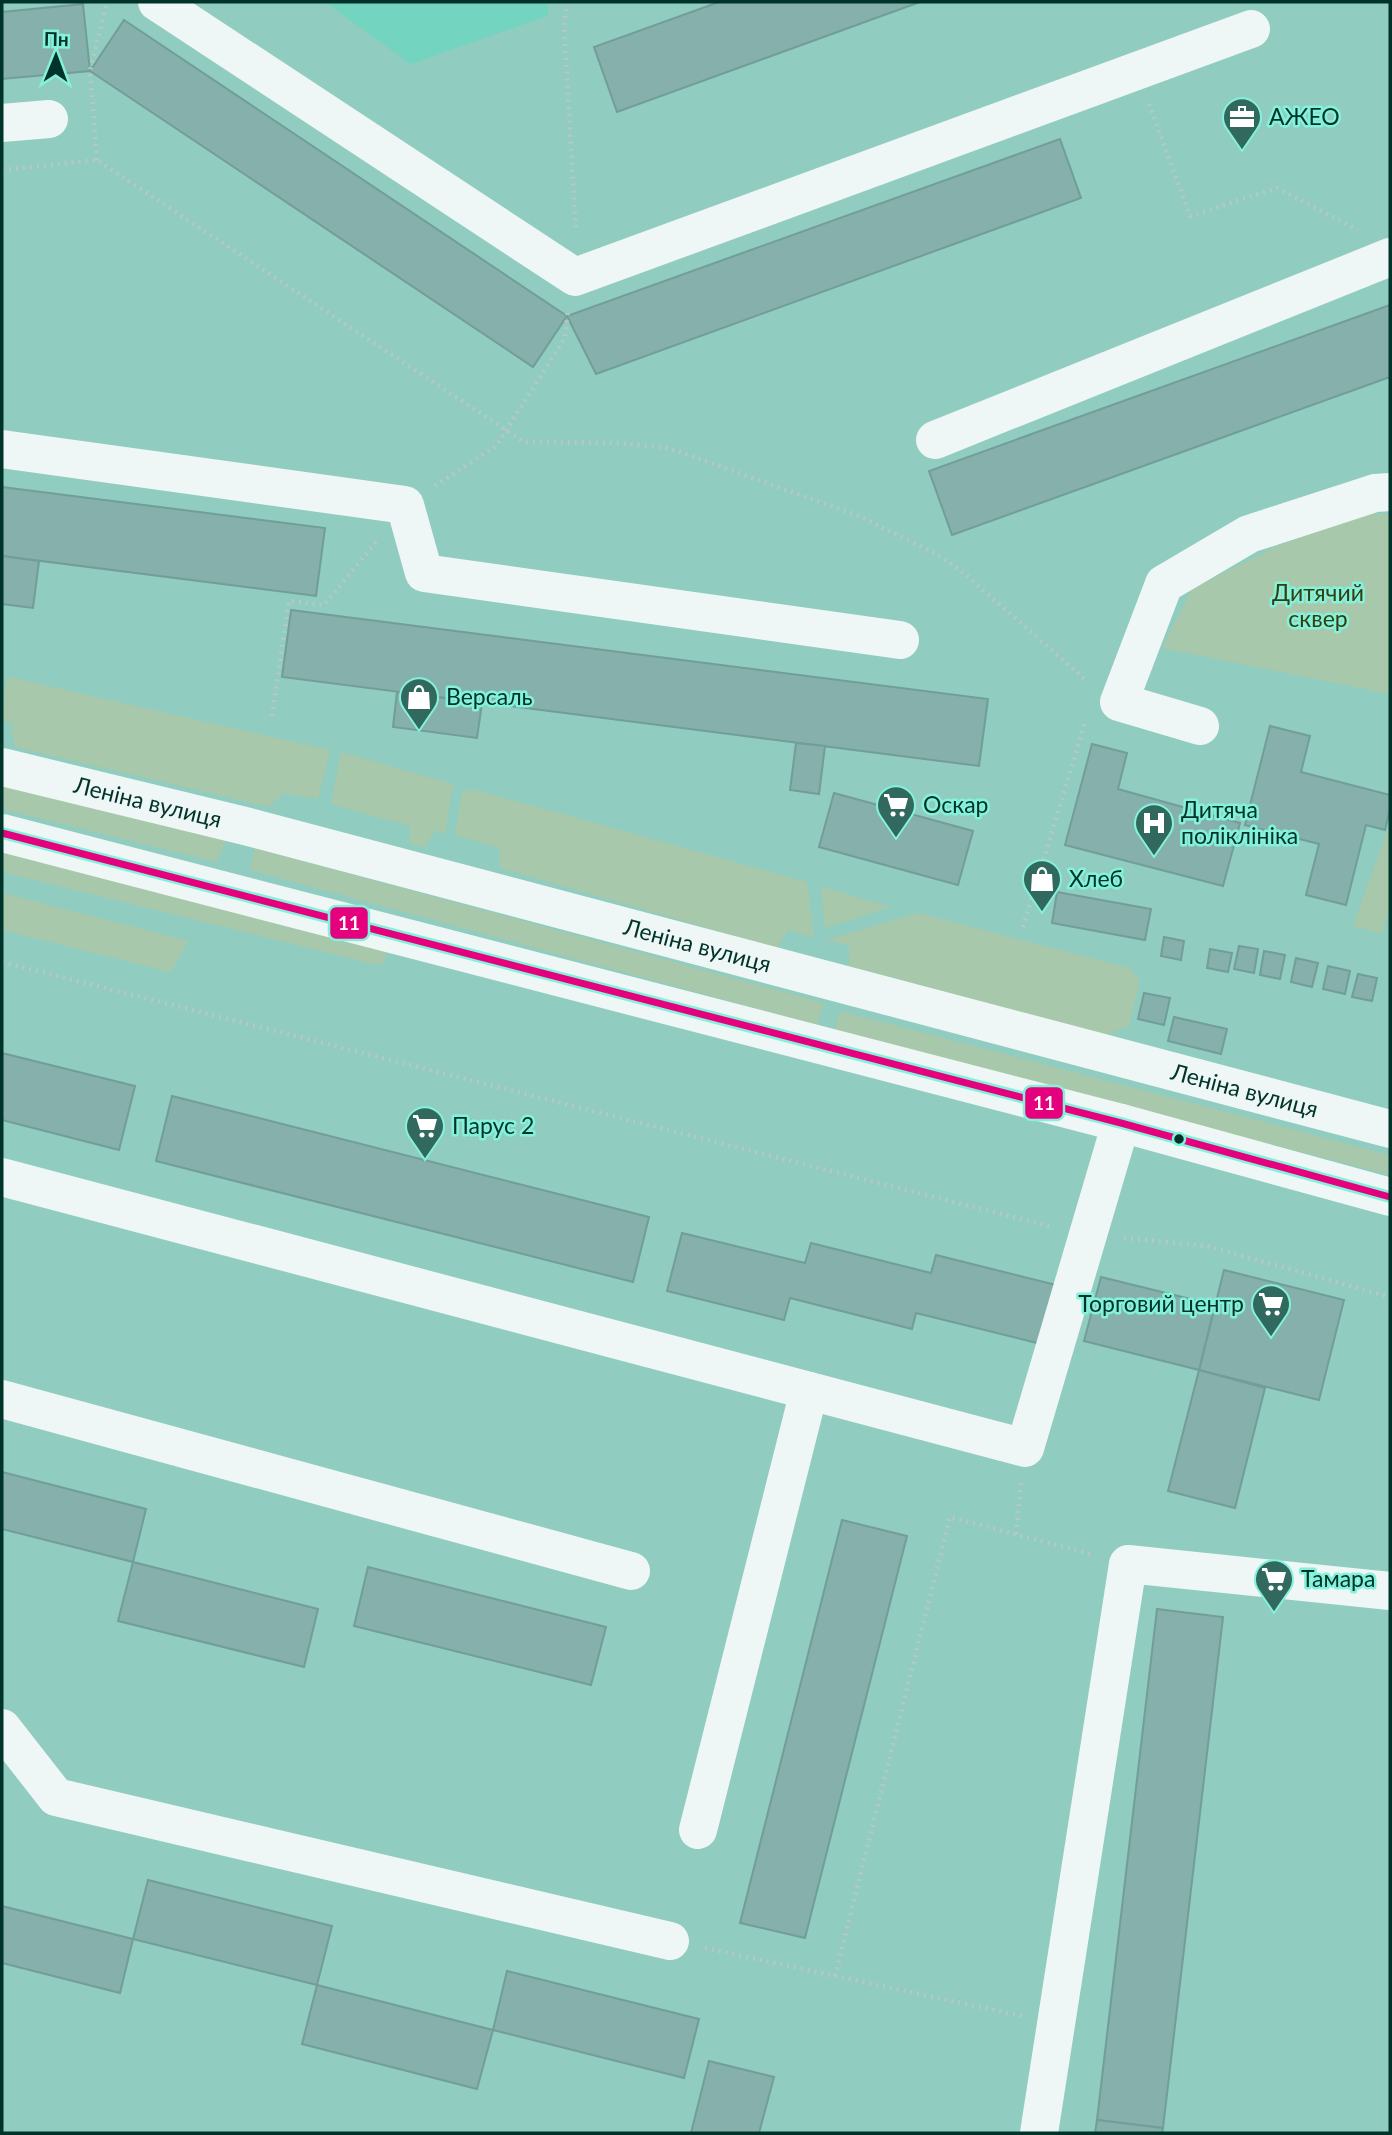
<svg xmlns="http://www.w3.org/2000/svg" width="1392" height="2135" font-family="Lato,sans-serif">
	<rect width="100%" height="100%" fill="#90ccbf"/>
	<polygon fill="#73d4c0" points="325,2 549,2 547,16 411,64"/>
	<g fill="#a8c8ac">
		<polygon points="1360,514 1390,514 1390,694 1162,648 1192,589 1273,548"/>
		<polygon points="8,677 330,750 318,799 283,793 269,807 15,747 11,722 2,721 2,700"/>
		<polygon points="341,752 453,784 445,834 435,830 424,848 410,843 410,826 331,804"/>
		<polygon points="2,783 227,839 216,862 2,809"/>
		<polygon points="472,789 807,882 814,938 788,930 777,948 500,868 499,848 455,835 462,793"/>
		<polygon points="1390,823 1390,904 1382,934 1353,926"/>
		<polygon points="255,848 824,1003 817,1025 250,870"/>
		<polygon points="2,850 384,945 387,953 383,963 377,965 2,872"/>
		<polygon points="821,886 890,907 825,928"/>
		<polygon points="2,893 189,941 171,972 2,930"/>
		<polygon points="918,913 1130,968 1140,980 1129,1026 1106,1035 849,966 849,946 826,940"/>
		<polygon points="840,1011 1390,1155 1390,1175 834,1031"/>
	</g>
	<g fill="#85b0ab" stroke="#719e98" stroke-width="2">
		<polygon points="719,2 920,2 617,112 594,47"/>
		<polygon points="83,4 90,71 2,79 2,12"/>
		<polygon points="124,20 567,316 533,367 90,71"/>
		<polygon points="1060,139 1081,198 596,374 567,316"/>
		<polygon points="1390,305 1390,377 952,535 929,471"/>
		<polygon points="2,487 325,528 316,596 2,556"/>
		<polygon points="2,556 39,561 33,608 2,604"/>
		<polygon points="291,610 988,699 979,766 282,677"/>
		<polygon points="397,692 482,703 477,738 393,727"/>
		<polygon points="1270,726 1310,736 1301,772 1390,795 1390,809 1385,830 1366,825 1346,905 1306,895 1319,844 1245,825"/>
		<polygon points="796,743 825,746 819,794 790,790"/>
		<polygon points="1092,744 1127,753 1118,789 1240,823 1223,886 1065,845"/>
		<polygon points="834,793 973,831 958,885 819,847"/>
		<polygon points="1057,892 1151,909 1145,940 1052,923"/>
		<polygon points="1164,937 1184,941 1181,960 1161,956"/>
		<polygon points="1239,946 1258,949 1254,973 1234,969"/>
		<polygon points="1210,949 1232,953 1228,972 1207,968"/>
		<polygon points="1264,951 1285,955 1280,979 1260,975"/>
		<polygon points="1296,958 1318,963 1312,987 1291,982"/>
		<polygon points="1328,966 1350,971 1345,994 1323,989"/>
		<polygon points="1358,974 1377,978 1372,1001 1352,997"/>
		<polygon points="1144,993 1170,998 1164,1025 1138,1019"/>
		<polygon points="1174,1017 1227,1029 1221,1054 1168,1041"/>
		<polygon points="2,1053 135,1086 119,1150 2,1120"/>
		<polygon points="172,1096 649,1217 633,1282 156,1161"/>
		<polygon points="682,1233 805,1263 811,1243 931,1273 936,1255 1056,1285 1041,1344 916,1313 912,1329 790,1298 784,1320 667,1291"/>
		<polygon points="1224,1270 1344,1300 1319,1400 1199,1370"/>
		<polygon points="1101,1277 1215,1305 1199,1370 1084,1341"/>
		<polygon points="1199,1370 1265,1388 1235,1508 1168,1491"/>
		<polygon points="2,1472 146,1509 133,1562 2,1529"/>
		<polygon points="842,1520 907,1536 805,1938 740,1923"/>
		<polygon points="133,1562 318,1609 304,1667 118,1621"/>
		<polygon points="368,1567 606,1627 591,1685 354,1626"/>
		<polygon points="1157,1609 1223,1617 1163,2128 1097,2120"/>
		<polygon points="148,1880 332,1926 317,1985 133,1939"/>
		<polygon points="2,1906 133,1939 120,1993 2,1963"/>
		<polygon points="507,1971 699,2019 684,2078 493,2030"/>
		<polygon points="317,1985 493,2030 477,2089 302,2044"/>
		<polygon points="709,2061 774,2077 759,2133 691,2133"/>
		<polygon points="1097,2120 1163,2128 1162,2133 1095,2133"/>
	</g>
	<g fill="none" stroke-linecap="round" stroke-linejoin="round">
		<g stroke="#b6c9c5" stroke-width="4.5" stroke-dasharray="2 5" stroke-linecap="butt">
			<polyline points="567,2 564,26 576,232"/>
			<polyline points="1149,104 1190,216 1277,188 1358,230"/>
			<polyline points="97,160 90,71 107,2"/>
			<polyline points="2,170 97,160 524,442 620,443 669,448 859,516 938,555 960,570 1087,681"/>
			<polyline points="435,486 496,446 565,338 568,310"/>
			<polyline points="272,716 289,601 324,605 376,542"/>
			<polyline points="1023,927 1086,720"/>
			<polyline points="2,962 1053,1227"/>
			<polyline points="1124,1238 1207,1246 1390,1297"/>
			<polyline points="1016,1534 1021,1483"/>
			<polyline points="705,1948 1022,2016"/>
			<polyline points="835,1976 950,1517 1094,1555"/>
		</g>
		<g stroke="#eef7f5" stroke-width="38">
			<polyline points="157,2 575,277 1251,29"/>
			<polyline points="2,123 49,119"/>
			<polyline points="935,440 1390,257"/>
			<polyline points="2,449 405,505 424,573 900,640"/>
			<polyline points="1200,726 1119,702 1164,584 1249,534 1375,493 1390,492"/>
			<path id="s1" d="M2,767L245,826L1390,1129"/>
			<polyline points="2,833 1121,1123 1390,1197"/>
			<polyline points="2,1177 1025,1448 1121,1123"/>
			<polyline points="2,1399 631,1571"/>
			<polyline points="2,1728 56,1797 670,1941"/>
			<polyline points="698,1830 809,1391"/>
			<polyline points="1039,2133 1128,1564 1390,1591"/>
		</g>
		<defs>
			<polyline id="bus-1" points="2,833 1121,1123 1390,1197"/>
		</defs>
		<use href="#bus-1" stroke="#84f2da" stroke-width="12"/>
		<use href="#bus-1" stroke="#e5007d" stroke-width="7"/>
	</g>
	<defs>
		<symbol id="office-pin" viewBox="-11 -11 22 30"><path d="M0 17L-7.5 6A9.5 9.5 0 1 1 7.5 6Z" fill="#32695e" stroke="#84f2da"/><path d="M-6-3h4V-5.5h4V-3h4V5H-6ZM-1-4.5V-3h2v-1.5ZM-6 0V1H6V0Z" fill="#fff"/></symbol>
		<symbol id="shop-pin" viewBox="-11 -11 22 30"><path d="M0 17L-7.5 6A9.5 9.5 0 1 1 7.5 6Z" fill="#32695e" stroke="#84f2da"/><path d="M-5-2.5h2.3a2.7 3.5 0 0 1 5.4 0H5L5.5 6h-11ZM-1.5-2.5h3a1.5 2.3 0 0 0-3 0Z" fill="#fff"/></symbol>
		<symbol id="supermarket-pin" viewBox="-11 -11 22 30"><path d="M0 17L-7.5 6A9.5 9.5 0 1 1 7.5 6Z" fill="#32695e" stroke="#84f2da"/><path d="M-6-5.5h2.5l.6 2H6L4.5 2H-2.5L-4.4-4H-6ZM-1.5 3.2a1.3 1.3 0 1 0 .1 0ZM3 3.2a1.3 1.3 0 1 0 .1 0Z" fill="#fff"/></symbol>
		<symbol id="hospital-pin" viewBox="-11 -11 22 30"><path d="M0 17L-7.5 6A9.5 9.5 0 1 1 7.5 6Z" fill="#32695e" stroke="#84f2da"/><path d="M-5-5h3v3.5h4V-5h3V5h-3V1.5h-4V5h-3Z" fill="#fff"/></symbol>
	</defs>
	<g fill-rule="evenodd">
		<use href="#office-pin" x="1220" y="95" width="44" height="60"/>
		<use href="#shop-pin" x="397" y="675" width="44" height="60"/>
		<use href="#supermarket-pin" x="874" y="783" width="44" height="60"/>
		<use href="#hospital-pin" x="1132" y="801" width="44" height="60"/>
		<use href="#shop-pin" x="1020" y="857" width="44" height="60"/>
		<use href="#supermarket-pin" x="403" y="1104" width="44" height="60"/>
		<use href="#supermarket-pin" x="1249" y="1282" width="44" height="60"/>
		<use href="#supermarket-pin" x="1252" y="1557" width="44" height="60"/>
	</g>
	<circle fill="#00332a" stroke="#84f2da" stroke-width="2.5" cx="1179" cy="1139" r="6"/>
	<g text-anchor="middle" stroke-width="5" stroke-linejoin="round" paint-order="stroke">
		<g font-size="23" fill="#00332a" stroke="#84f2da" text-anchor="start">
			<text x="1269" y="125">АЖЕО</text>
			<text x="446" y="705">Версаль</text>
			<text x="923" y="813">Оскар</text>
			<text x="1181" y="818">Дитяча<tspan x="1181" dy="26">поліклініка</tspan></text>
			<text x="1069" y="887">Хлеб</text>
			<text x="452" y="1134">Парус 2</text>
			<text x="1244" y="1312" text-anchor="end">Торговий центр</text>
			<text x="1301" y="1587">Тамара</text>
		</g>
		<g font-size="23" fill="#363d0f" stroke="#84f2da">
			<text x="1318" y="601">Дитячий<tspan x="1318" dy="26">сквер</tspan></text>
		</g>
		<g font-size="23" fill="#00332a" stroke="#84f2da">
			<text dy="8" stroke="none"><textPath href="#s1" startOffset="150">Леніна вулиця</textPath></text>
			<text dy="8" stroke="none"><textPath href="#s1" startOffset="718">Леніна вулиця</textPath></text>
			<text dy="8" stroke="none"><textPath href="#s1" startOffset="1284">Леніна вулиця</textPath></text>
		</g>
	</g>
	<g stroke="#84f2da" stroke-width="2.5">
		<rect x="329" y="906" width="40" height="34" rx="7" fill="#e5007d"/>
		<rect x="1024" y="1086" width="40" height="34" rx="7" fill="#e5007d"/>
	</g>
	<g font-size="19" text-anchor="middle" font-weight="bold" fill="#fff">
		<text x="349" y="930">11</text>
		<text x="1044" y="1110">11</text>
	</g>
	<rect width="1392" height="2135" fill="none" stroke="#00332a" stroke-width="7"/>
	<g transform="translate(56 56) rotate(1)" stroke="#84f2da" stroke-width="5" paint-order="stroke">
	<path d="M0-5L12 26L0 18L-12 26Z" fill="#00332a"/>
	<text y="-10" font-size="19" font-weight="bold" text-anchor="middle" fill="#00332a">Пн</text>
	</g>
</svg>
